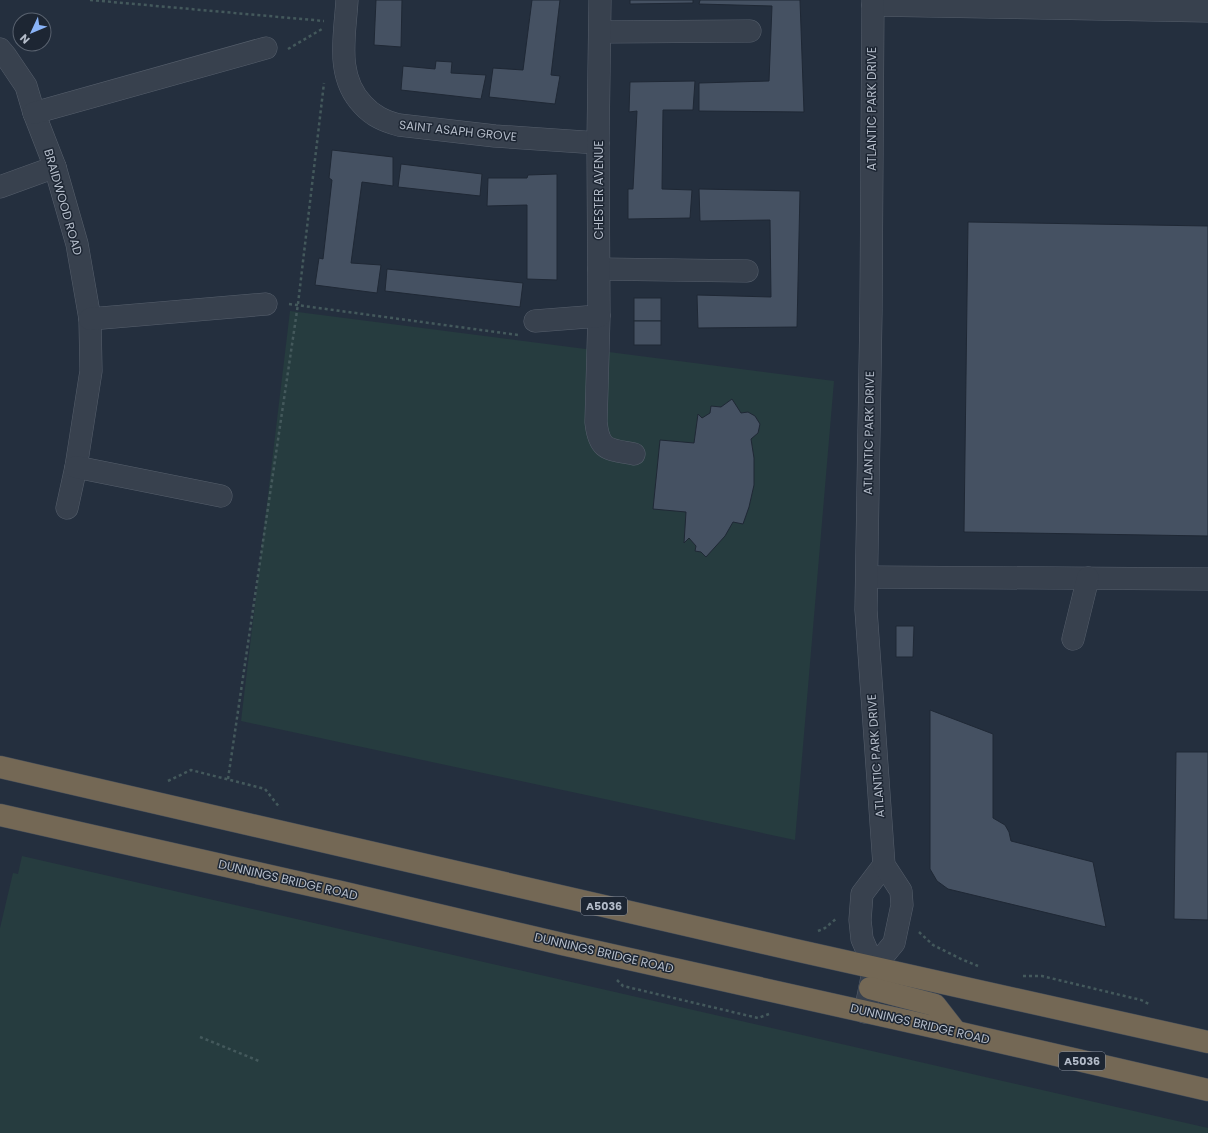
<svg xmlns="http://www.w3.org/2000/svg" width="1208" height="1133" font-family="Poppins,sans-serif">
	<rect width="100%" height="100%" fill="#242f3e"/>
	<g fill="#263c3f">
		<polygon points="290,311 834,381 795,840 241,721"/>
		<polygon points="22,856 1208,1128 1208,1133 0,1133 0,928 13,873 18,874"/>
	</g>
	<g fill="#455162" stroke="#1f2835">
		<polygon points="376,0 402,0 401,47 374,45"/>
		<polygon points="532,0 560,0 551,75 560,76 555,104 489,97 493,68 523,70"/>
		<polygon points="630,0 693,0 693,3 630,4"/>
		<polygon points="700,0 800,0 804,112 699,111 699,83 769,81 772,6 699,4"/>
		<polygon points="436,61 452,62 451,73 486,75 481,99 401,90 403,66 435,69"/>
		<polygon points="695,81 693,110 663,110 662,189 692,190 690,218 628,219 628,189 633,189 637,111 629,112 630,82"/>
		<polygon points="332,150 393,157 393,186 362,182 351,263 381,265 377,293 315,285 319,258 323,259 332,180 329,178"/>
		<polygon points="401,164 482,174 480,196 398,187"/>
		<polygon points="557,174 557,280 527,279 527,205 487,206 488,178 527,178 528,175"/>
		<polygon points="699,189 800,191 797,327 698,328 697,295 771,297 770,220 700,221"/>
		<polygon points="968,222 1208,226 1208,536 964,532"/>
		<polygon points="387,269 523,283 520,307 385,291"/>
		<rect x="634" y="298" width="27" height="23"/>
		<rect x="634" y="321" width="27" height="24"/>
		<polygon points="732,399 741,413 748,412 755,416 760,424 758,433 751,439 754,458 754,485 749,507 743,524 733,522 725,536 706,557 701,552 695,551 696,546 689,538 684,543 686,512 653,509 660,440 694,443 698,414 702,418 710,413 711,406 721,407"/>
		<polygon points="896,626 914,626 913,657 896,657"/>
		<polygon points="930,710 993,734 993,818 1005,825 1009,832 1011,841 1093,862 1106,927 948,889 937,881 930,869"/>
		<polygon points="1176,752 1208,752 1208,920 1174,919"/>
	</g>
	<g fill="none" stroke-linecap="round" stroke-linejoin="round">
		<defs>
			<g id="minor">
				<path d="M347,0C345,36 335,76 363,105C373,116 384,121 399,125L495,136L598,143"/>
				<polyline points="873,5 1208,11"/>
				<polyline points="600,32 750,31"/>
				<polyline points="0,49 5,55 26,86 34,113 55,167 77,244 90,319 91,371 76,467 67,508"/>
				<polyline points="34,113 266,48"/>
				<polyline points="0,187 55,167"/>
				<polyline points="599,269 747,271"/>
				<path d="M599,316L596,422C599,451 608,449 634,454"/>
				<polyline points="90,319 266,304"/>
				<polyline points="535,321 599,316 598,143 600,0"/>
				<polyline points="76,467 221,496"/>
				<polyline points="867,577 1208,579"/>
				<polyline points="1073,639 1088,578"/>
				<polyline points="874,967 862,939 860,920 862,894 884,865"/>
				<polyline points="865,1012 874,967 894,943 902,905 901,891 884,865 866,610 871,311 873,0"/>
			</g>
			<g id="highway">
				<polyline points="0,767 795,950 1208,1042"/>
				<polyline points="0,815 341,892 562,944 956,1032 1208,1090"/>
				<polyline points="870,988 935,1005 956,1032"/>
			</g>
		</defs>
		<use href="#minor" stroke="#565f6c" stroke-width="23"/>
		<use href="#highway" stroke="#434c59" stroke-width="23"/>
		<g stroke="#44595c" stroke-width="2.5" stroke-dasharray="3 3" stroke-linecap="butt">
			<polyline points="90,0 324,21"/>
			<polyline points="288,49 322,29"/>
			<polyline points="289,304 518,335"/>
			<polyline points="228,779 298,304 324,83"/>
			<polyline points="168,781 191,770 265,789 280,808"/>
			<polyline points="818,931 825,928 837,918"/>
			<polyline points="919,932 933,945 961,959 978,966"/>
			<polyline points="1023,976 1042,976 1141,1000 1149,1004"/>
			<polyline points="617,980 623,986 758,1018 769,1014"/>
			<polyline points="200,1037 259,1061"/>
		</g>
		<use href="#minor" stroke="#38414e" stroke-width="22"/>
		<use href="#highway" stroke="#746855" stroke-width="22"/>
	</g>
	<g text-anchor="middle" stroke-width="3" stroke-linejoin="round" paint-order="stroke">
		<g fill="#1d2633" stroke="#878f9c" stroke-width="1">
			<rect x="581" y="897" width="46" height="18" rx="3"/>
			<rect x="1059" y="1052" width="46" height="18" rx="3"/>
		</g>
		<g font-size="11" font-weight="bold" fill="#b4bcc9">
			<text x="604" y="910">A5036</text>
			<text x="1082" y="1065">A5036</text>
		</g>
		<g font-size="12" fill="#b4bcc9" stroke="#1d2633">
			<text transform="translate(872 109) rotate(-90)" y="4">ATLANTIC PARK DRIVE</text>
			<text transform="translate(458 131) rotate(6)" y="4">SAINT ASAPH GROVE</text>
			<text transform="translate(599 190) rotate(-90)" y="4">CHESTER AVENUE</text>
			<text transform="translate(63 202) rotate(74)" y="4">BRAIDWOOD ROAD</text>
			<text transform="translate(869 433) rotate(-89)" y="4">ATLANTIC PARK DRIVE</text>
			<text transform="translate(876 756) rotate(-94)" y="4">ATLANTIC PARK DRIVE</text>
			<text transform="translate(288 880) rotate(13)" y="4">DUNNINGS BRIDGE ROAD</text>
			<text transform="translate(604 953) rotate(13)" y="4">DUNNINGS BRIDGE ROAD</text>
			<text transform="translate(920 1024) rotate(13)" y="4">DUNNINGS BRIDGE ROAD</text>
		</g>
	</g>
	<g transform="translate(32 32) rotate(226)"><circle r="19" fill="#1d2633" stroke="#59626f"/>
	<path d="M0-3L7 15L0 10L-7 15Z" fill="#8ab4f8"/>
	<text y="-6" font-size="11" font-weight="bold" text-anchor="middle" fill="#b4bcc9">N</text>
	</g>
</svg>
